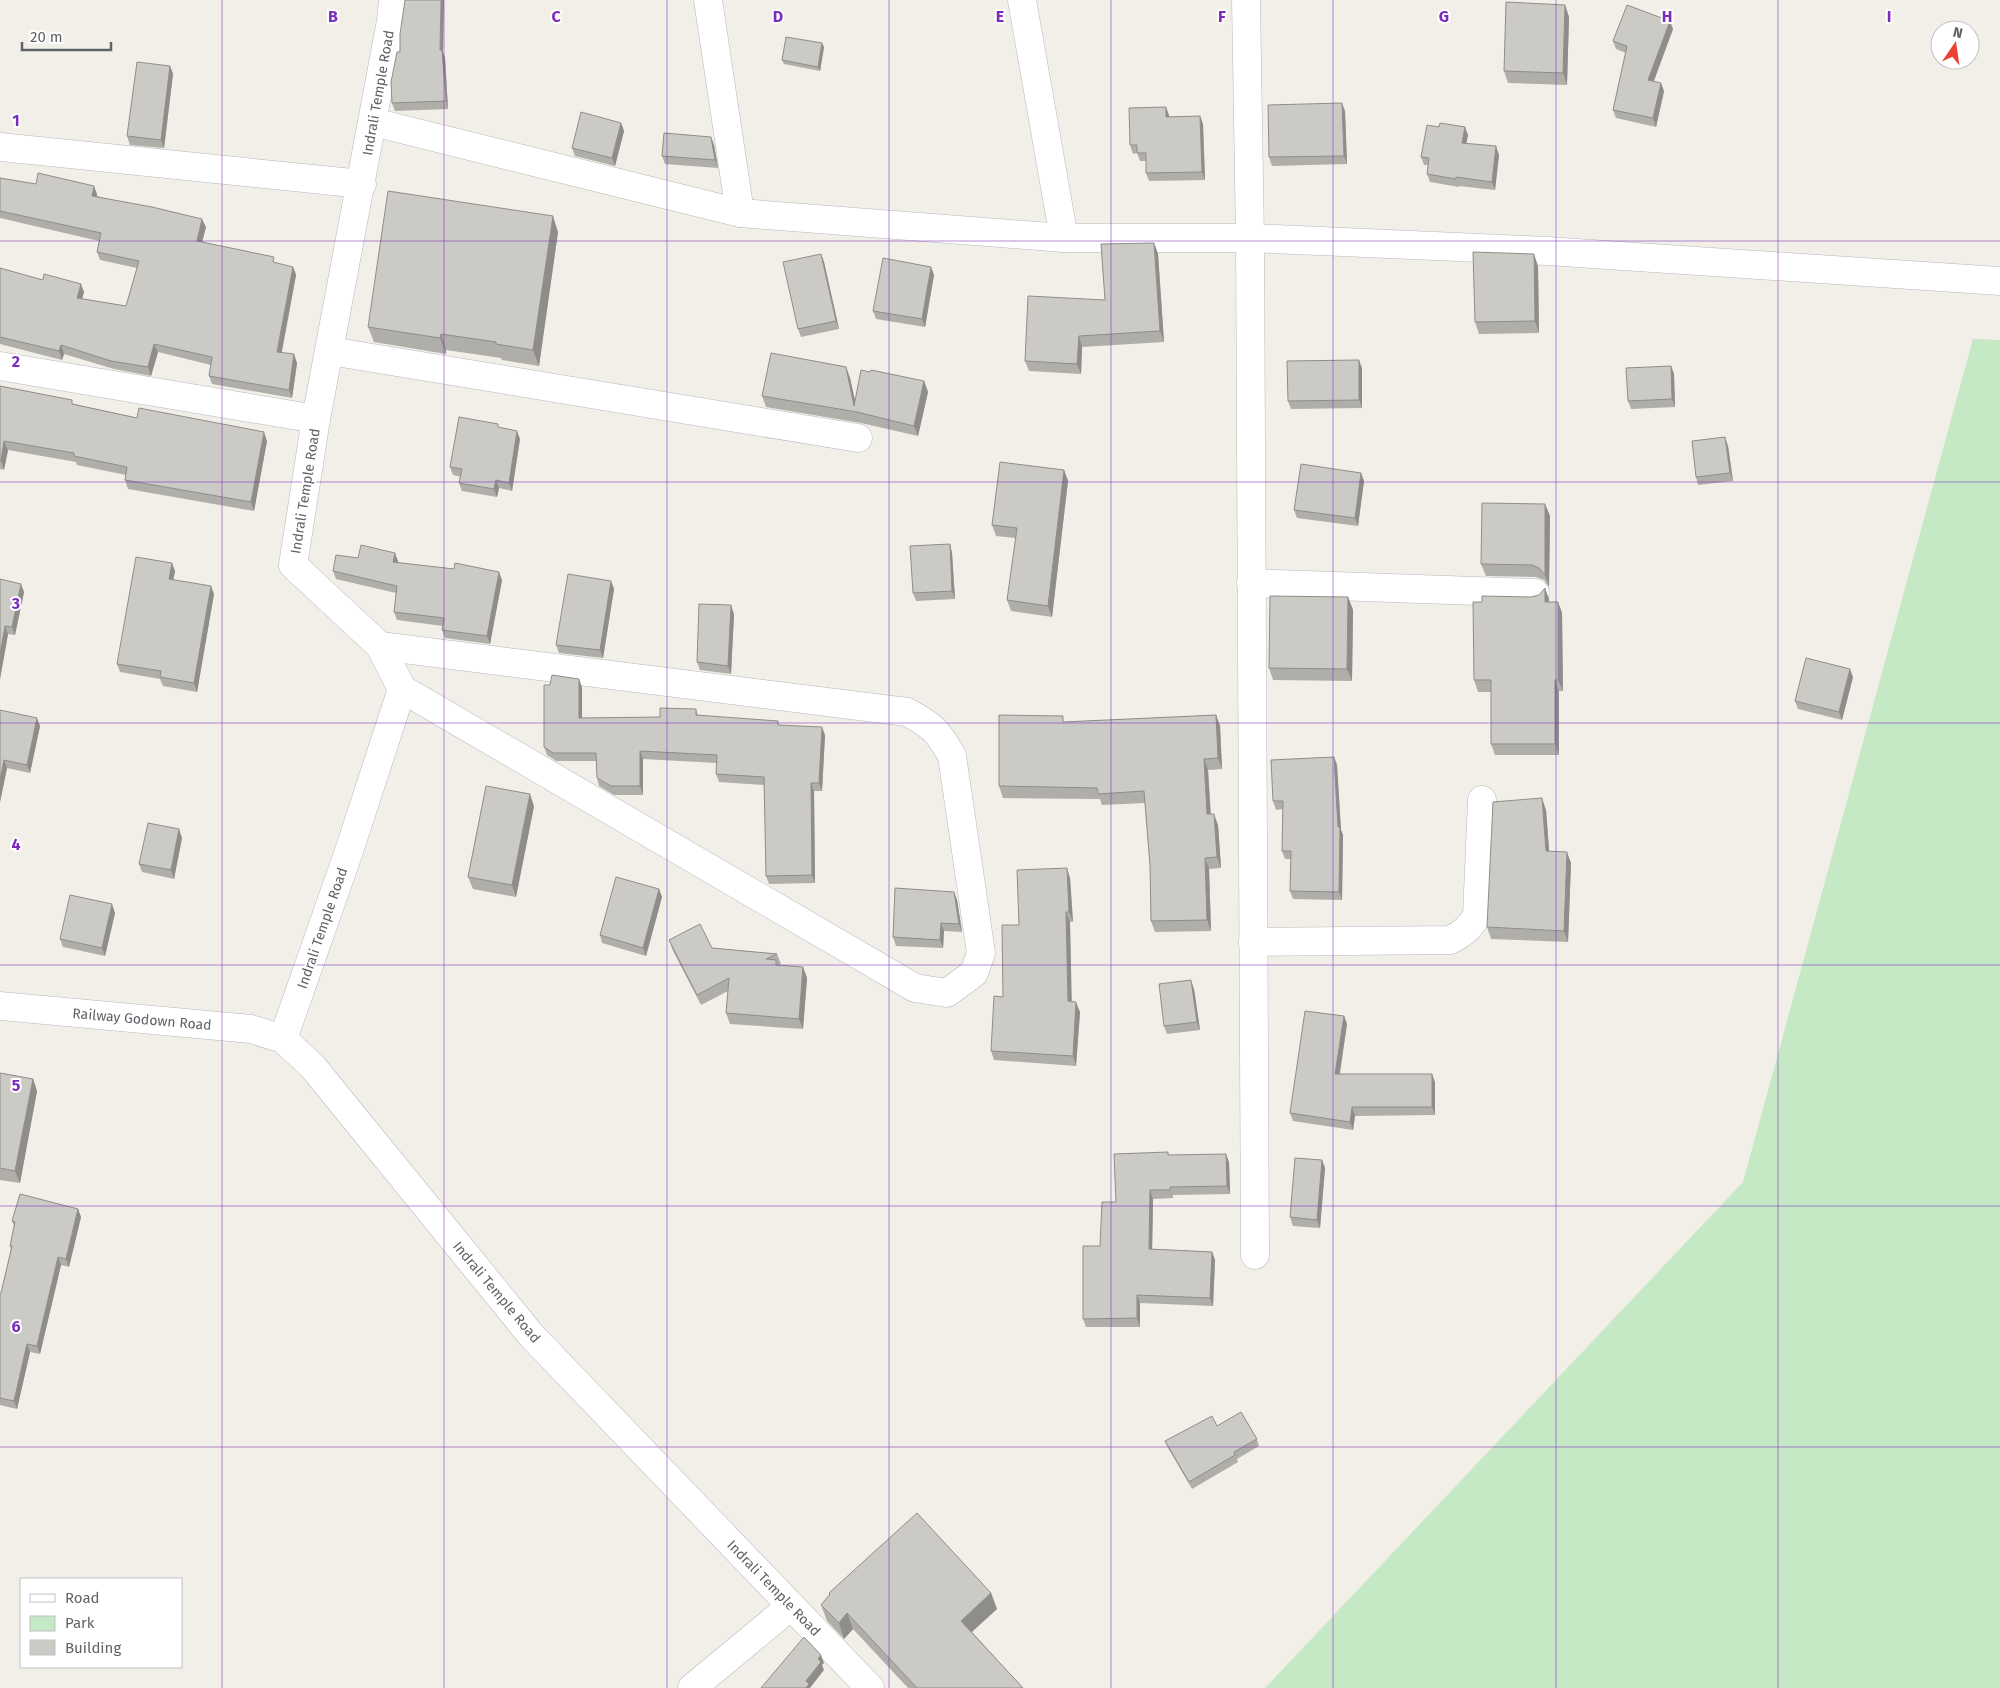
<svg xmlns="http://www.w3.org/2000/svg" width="2000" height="1688" font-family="'Fira Sans',sans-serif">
	<rect width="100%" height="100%" fill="#f1efe8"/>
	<polygon fill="#c5e8c5" points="1973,339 2000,340 2000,1688 1265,1688 1743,1182"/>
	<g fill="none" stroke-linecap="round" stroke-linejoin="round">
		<defs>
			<g id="minor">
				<polyline points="708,0 740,213"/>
				<polyline points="1022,0 1064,238"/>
				<polyline points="1246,0 1250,238 1255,1255"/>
				<polyline points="373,122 740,213 1064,238 1250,238 1547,251 2000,281"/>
				<polyline points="0,147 362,184"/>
				<polyline points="330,351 858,438"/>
				<polyline points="0,366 316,419"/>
				<polyline points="1251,583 1535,593"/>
				<path d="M380,646L907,712C933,726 938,731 952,756L981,953L974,973L947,993L915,988L402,689"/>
				<path d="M1253,942L1450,940C1463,934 1469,928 1477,916L1482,800"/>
				<polyline points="692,1688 791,1606"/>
			</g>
			<g id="tertiary">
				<polyline points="0,1006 251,1029 283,1039 313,1067 531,1335 870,1688"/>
				<polyline points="283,1039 348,854 402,689 380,646 293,565 316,419 391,21 393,0"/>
			</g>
		</defs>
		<use href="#minor" stroke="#b5b8bc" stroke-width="29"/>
		<use href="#tertiary" stroke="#b5b8bc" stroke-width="29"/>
		<use href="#minor" stroke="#fff" stroke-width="28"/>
		<use href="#tertiary" stroke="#fff" stroke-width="28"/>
	</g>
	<g fill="#afaea9">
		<polygon points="1565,5 1569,17 1567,85 1508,83 1504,71"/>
		<polygon points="1673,29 1653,82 1664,91 1656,127 1616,118 1613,110 1626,53 1616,49 1613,41"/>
		<polygon points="824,47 820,71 784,64 782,60"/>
		<polygon points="443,52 445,58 448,109 395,111 392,103"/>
		<polygon points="170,66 173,74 164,148 130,145 127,136"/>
		<polygon points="1345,111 1347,164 1272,166 1269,157"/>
		<polygon points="1169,115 1169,117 1200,116 1203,124 1205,180 1149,181 1146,173 1146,161 1140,161 1137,153 1133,154 1130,145"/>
		<polygon points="621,123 624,131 615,166 575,156 572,148"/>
		<polygon points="1468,135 1466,143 1499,155 1495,190 1459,186 1459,187 1430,182 1427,174 1428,165 1424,165 1421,157"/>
		<polygon points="711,137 714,145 718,168 665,164 662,156"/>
		<polygon points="0,178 97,194 97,196 206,227 202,242 276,263 293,267 296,275 282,352 297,363 292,398 212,384 209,376 211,365 158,352 151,376 114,369 64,354 62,360 0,344 0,268 84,292 82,299 126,306 137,268 100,260 97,252 99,241 0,218"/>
		<polygon points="558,232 539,366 502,360 501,358 446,350 446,354 374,342 368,327"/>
		<polygon points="1154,243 1158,254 1164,342 1082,347 1081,374 1029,371 1025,361 1105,300"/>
		<polygon points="821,254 824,262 839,329 801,337 798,329"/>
		<polygon points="1538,266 1539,333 1479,334 1475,322"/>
		<polygon points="931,267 934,275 925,327 876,319 873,311"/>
		<polygon points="1671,366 1674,374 1675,407 1631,409 1628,401"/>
		<polygon points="846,367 850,378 855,402 924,381 928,392 918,436 861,423 766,407 762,396"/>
		<polygon points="1362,368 1362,408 1291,409 1288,401"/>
		<polygon points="0,386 74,404 137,418 267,441 254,511 128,489 125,480 126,475 77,465 76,462 8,450 4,470 0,469"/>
		<polygon points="500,428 520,439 512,491 499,488 497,497 462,491 459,483 461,477 453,475 450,467"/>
		<polygon points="1728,446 1733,481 1698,485 1696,477"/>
		<polygon points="1064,470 1068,481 1052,617 1011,611 1007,600 1016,538 996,536 992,525"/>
		<polygon points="1361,473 1364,481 1358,526 1297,518 1294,510"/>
		<polygon points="1545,504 1550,516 1549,587 1544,580 1536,577 1486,576 1481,564"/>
		<polygon points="950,544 952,553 955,599 916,601 913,593"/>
		<polygon points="358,558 398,561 398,563 502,580 490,644 445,638 442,630 443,626 397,620 394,612 396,593 336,579 333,571"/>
		<polygon points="175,571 173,580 214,594 197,692 163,686 160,679 120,672 117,664"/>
		<polygon points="0,579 24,592 15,635 8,634 0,679"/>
		<polygon points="611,581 614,589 603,658 559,653 556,645"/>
		<polygon points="1348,597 1353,610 1352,681 1273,680 1269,668"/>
		<polygon points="1549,599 1549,602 1558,602 1562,613 1563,691 1559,691 1559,755 1495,755 1491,744 1491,692 1478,692 1474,680"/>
		<polygon points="734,614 731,674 700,670 697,662"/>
		<polygon points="1853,677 1842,720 1798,709 1795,701"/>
		<polygon points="550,685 582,687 582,718 660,717 696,709 698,715 780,725 825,735 822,791 814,791 815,883 769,884 766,876 764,785 719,782 716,774 717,763 643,759 643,795 614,795 599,786 597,778 596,761 556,761 547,755 544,747"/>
		<polygon points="0,710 40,726 30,773 7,768 0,802"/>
		<polygon points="1216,715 1220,726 1222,769 1208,770 1211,814 1218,825 1221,868 1209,869 1211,931 1155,932 1151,921 1150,865 1145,803 1102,805 1100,799 1003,798 999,786 1065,722"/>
		<polygon points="1334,757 1337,765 1341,830 1343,835 1342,900 1293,899 1290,891 1291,859 1285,859 1282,851 1283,809 1276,810 1273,801"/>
		<polygon points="534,806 516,897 473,889 468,877"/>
		<polygon points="1546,810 1549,851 1571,863 1568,942 1491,939 1487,927"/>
		<polygon points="182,838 174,879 142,872 139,864"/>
		<polygon points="1070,878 1073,922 1070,922 1071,1002 1080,1012 1076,1066 994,1060 991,1051 1003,997"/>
		<polygon points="659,889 662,897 646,956 602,943 600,935"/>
		<polygon points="954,892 957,900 962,932 944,931 943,948 896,946 893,937"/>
		<polygon points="115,913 105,956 63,947 60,939"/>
		<polygon points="669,940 712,948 777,954 781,964 779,965 803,967 807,978 803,1029 730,1024 726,1013 728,991 701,1005 673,951"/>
		<polygon points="1194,989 1200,1030 1167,1034 1164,1026"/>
		<polygon points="1344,1016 1347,1024 1340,1074 1435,1082 1435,1115 1355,1116 1353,1130 1293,1121 1290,1113"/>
		<polygon points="0,1073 33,1079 37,1091 20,1183 0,1180"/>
		<polygon points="1169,1155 1229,1162 1230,1194 1173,1195 1173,1198 1153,1199 1152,1249 1212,1252 1215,1260 1213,1306 1140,1303 1140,1327 1086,1327 1083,1319 1100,1246 1116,1202"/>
		<polygon points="1322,1160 1325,1168 1320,1228 1293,1226 1290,1217"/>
		<polygon points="78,1209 81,1217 69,1267 61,1265 40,1354 30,1352 17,1409 0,1405 0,1293 1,1293 11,1250 10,1246 14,1226 12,1221"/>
		<polygon points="1217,1426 1257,1439 1259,1446 1237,1459 1238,1462 1192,1489 1168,1448 1165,1441"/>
		<polygon points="829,1593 991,1593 997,1609 972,1632 1023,1688 908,1688 853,1629 844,1639 827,1621 821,1605 830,1595"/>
	</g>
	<g fill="#8f8d8a">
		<polygon points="441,0 444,0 443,52 445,58 448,109 446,101 440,50"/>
		<polygon points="1565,5 1569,17 1567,85 1563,73"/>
		<polygon points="1670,21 1673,29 1651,89 1648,80"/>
		<polygon points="822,43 824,47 820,71 818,67"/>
		<polygon points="170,66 173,74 164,148 161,140"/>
		<polygon points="1661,83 1664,91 1656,127 1653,118"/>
		<polygon points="1342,103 1345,111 1347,164 1344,156"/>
		<polygon points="1166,107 1169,115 1169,125 1166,117"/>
		<polygon points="1200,116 1203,124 1205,180 1202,172"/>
		<polygon points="621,123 624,131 615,166 612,158"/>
		<polygon points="1465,127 1468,135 1465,151 1462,143"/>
		<polygon points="711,137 714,145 718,168 715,160"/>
		<polygon points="1496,146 1499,155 1495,190 1492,182"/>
		<polygon points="94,186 97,194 95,204 92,196"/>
		<polygon points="553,216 558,232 539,366 533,350"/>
		<polygon points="202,219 206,227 200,250 197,241"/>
		<polygon points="1154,243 1158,254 1164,342 1160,331"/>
		<polygon points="821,254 824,262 839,329 836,321"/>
		<polygon points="1534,254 1538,266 1539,333 1535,321"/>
		<polygon points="293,267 296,275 280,360 277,352"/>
		<polygon points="931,267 934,275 925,327 922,319"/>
		<polygon points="81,284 84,292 80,307 77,298"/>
		<polygon points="441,334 446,350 446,354 440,338"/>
		<polygon points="1079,336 1082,347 1081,374 1077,364"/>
		<polygon points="154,344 158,352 151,376 148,367"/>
		<polygon points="61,345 64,354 62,360 59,351"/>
		<polygon points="294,354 297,363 292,398 289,390"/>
		<polygon points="1359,360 1362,368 1362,408 1359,400"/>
		<polygon points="1671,366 1674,374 1675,407 1672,399"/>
		<polygon points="846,367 850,378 858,414 854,406"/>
		<polygon points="924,381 928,392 918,436 914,426"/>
		<polygon points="517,431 520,439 512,491 509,483"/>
		<polygon points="264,432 267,441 254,511 251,502"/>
		<polygon points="1725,437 1728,446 1733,481 1730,473"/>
		<polygon points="4,441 8,450 4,470 1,461"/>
		<polygon points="1064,470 1068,481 1052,617 1048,606"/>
		<polygon points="1361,473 1364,481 1358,526 1355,518"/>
		<polygon points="496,480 499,488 497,497 494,489"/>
		<polygon points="1545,504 1550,516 1549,587 1545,575"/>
		<polygon points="950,544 952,553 955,599 952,591"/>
		<polygon points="395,553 398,561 396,570 393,562"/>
		<polygon points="172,563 175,571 172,587 169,579"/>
		<polygon points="499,572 502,580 490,644 487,636"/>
		<polygon points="611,581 614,589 603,658 600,650"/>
		<polygon points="21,584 24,592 15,635 12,627"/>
		<polygon points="211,586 214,594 197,692 194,683"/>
		<polygon points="1545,588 1549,599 1549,613 1545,602"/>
		<polygon points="1348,597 1353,610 1352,681 1347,669"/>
		<polygon points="1558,602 1562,613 1563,691 1558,680"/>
		<polygon points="731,605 734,614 731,674 728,666"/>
		<polygon points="5,626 8,634 0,679 0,655"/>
		<polygon points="1850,669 1853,677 1842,720 1839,712"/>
		<polygon points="579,679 582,687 582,726 579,718"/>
		<polygon points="1555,680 1559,691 1559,755 1555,744"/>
		<polygon points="1216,715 1220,726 1222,769 1218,758"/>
		<polygon points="37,718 40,726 30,773 27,765"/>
		<polygon points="822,727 825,735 822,791 819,783"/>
		<polygon points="640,751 643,759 643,795 640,786"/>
		<polygon points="1334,757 1337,765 1341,830 1343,835 1342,900 1339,892 1338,827"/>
		<polygon points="1204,759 1208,770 1211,825 1207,814"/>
		<polygon points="4,760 7,768 0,802 0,780"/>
		<polygon points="811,783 814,791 815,883 812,875"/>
		<polygon points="530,794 534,806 516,897 512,885"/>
		<polygon points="1542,798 1546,810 1550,862 1546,851"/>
		<polygon points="1214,814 1218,825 1221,868 1217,857"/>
		<polygon points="179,829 182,838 174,879 171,870"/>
		<polygon points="1567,852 1571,863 1568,942 1564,931"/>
		<polygon points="1205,858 1209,869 1211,931 1207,920"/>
		<polygon points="1067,868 1070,878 1073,922 1069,912"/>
		<polygon points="659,889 662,897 646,956 643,948"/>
		<polygon points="954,892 957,900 962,932 959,924"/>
		<polygon points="112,904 115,913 105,956 102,948"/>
		<polygon points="1066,912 1070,922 1072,1011 1068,1001"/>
		<polygon points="941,923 944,931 943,948 940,940"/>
		<polygon points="803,967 807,978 803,1029 799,1019"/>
		<polygon points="1191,980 1194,989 1200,1030 1197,1022"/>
		<polygon points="1076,1002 1080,1012 1076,1066 1073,1056"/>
		<polygon points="1344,1016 1347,1024 1338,1083 1335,1074"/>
		<polygon points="1432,1074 1435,1082 1435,1115 1432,1107"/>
		<polygon points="33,1079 37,1091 20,1183 15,1171"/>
		<polygon points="1352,1107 1355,1116 1353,1130 1350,1122"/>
		<polygon points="1226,1154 1229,1162 1230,1194 1227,1186"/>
		<polygon points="1322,1160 1325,1168 1320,1228 1317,1220"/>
		<polygon points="1150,1190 1153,1199 1152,1257 1149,1249"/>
		<polygon points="78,1209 81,1217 69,1267 66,1259"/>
		<polygon points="1212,1252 1215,1260 1213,1306 1210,1298"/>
		<polygon points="58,1257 61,1265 40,1354 37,1346"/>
		<polygon points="1137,1295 1140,1303 1140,1327 1137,1318"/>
		<polygon points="27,1344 30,1352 17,1409 14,1401"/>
		<polygon points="991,1593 997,1609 967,1636 961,1621"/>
		<polygon points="847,1613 853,1629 844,1639 839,1623"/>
		<polygon points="821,1655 824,1663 822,1665 824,1670 810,1688 806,1688 806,1681 818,1659"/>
	</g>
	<g fill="#cccac5" stroke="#8f8d8a">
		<polygon points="405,0 441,0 440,50 442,50 446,101 392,103 391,82 397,52 400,52 400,34"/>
		<polygon points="1506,2 1565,5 1563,73 1504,71"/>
		<polygon points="1627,5 1670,21 1648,80 1661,83 1653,118 1613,110 1627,46 1613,41"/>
		<polygon points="786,37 822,43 818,67 782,60"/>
		<polygon points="137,62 170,66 161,140 127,136"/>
		<polygon points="1342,103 1344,156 1269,157 1268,105"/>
		<polygon points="1166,107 1166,117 1200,116 1202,172 1146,173 1146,153 1137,153 1137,145 1130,145 1129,108"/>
		<polygon points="581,112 621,123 612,158 572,148"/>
		<polygon points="1440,123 1465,127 1462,143 1496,146 1492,182 1456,177 1456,179 1427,174 1429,158 1421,157 1427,125 1439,127"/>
		<polygon points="664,133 711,137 715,160 662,156"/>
		<polygon points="38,173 94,186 92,196 152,207 202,219 197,241 274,257 273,262 293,267 277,352 294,354 289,390 209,376 212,357 154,344 148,367 111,361 61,345 59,351 0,337 0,268 43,280 44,274 81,284 77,298 126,306 139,261 97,252 101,233 0,211 0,178 36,184"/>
		<polygon points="388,191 553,216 533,350 496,344 496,342 441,334 440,338 368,327"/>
		<polygon points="1154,243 1160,331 1079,336 1077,364 1025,361 1028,296 1105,300 1101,244"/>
		<polygon points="1473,252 1534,254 1535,321 1475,322"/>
		<polygon points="821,254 836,321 798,329 783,262"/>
		<polygon points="883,258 931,267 922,319 873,311"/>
		<polygon points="771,353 846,367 854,406 861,370 870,372 871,370 924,381 914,426 857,412 762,396"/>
		<polygon points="1359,360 1359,400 1288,401 1287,361"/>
		<polygon points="1671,366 1672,399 1628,401 1626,368"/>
		<polygon points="0,386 72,400 72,404 137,418 139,408 264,432 251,502 125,480 127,467 74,456 74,453 4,441 1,461 0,461"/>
		<polygon points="459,417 498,424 498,427 517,431 509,483 496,480 494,489 459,483 462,469 450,467"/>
		<polygon points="1725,437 1730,473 1696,477 1692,441"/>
		<polygon points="1000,462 1064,470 1048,606 1007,600 1017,528 992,525"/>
		<polygon points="1301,464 1361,473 1355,518 1294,510"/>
		<polygon points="1482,503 1545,504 1545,575 1539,568 1532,565 1481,564"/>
		<polygon points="950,544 952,591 913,593 910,546"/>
		<polygon points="361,545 395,553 393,562 454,569 455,563 499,572 487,636 442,630 444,618 394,612 397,586 333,571 336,555 358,558"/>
		<polygon points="136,557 172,563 169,579 211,586 194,683 160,677 161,671 117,664"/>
		<polygon points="568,574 611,581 600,650 556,645"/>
		<polygon points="0,579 21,584 12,627 5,626 0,655"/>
		<polygon points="1545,588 1545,602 1558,602 1558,680 1555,680 1555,744 1491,744 1491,680 1474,680 1473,602 1482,602 1482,596 1531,597 1539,595"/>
		<polygon points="1270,596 1348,597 1347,669 1269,668"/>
		<polygon points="699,604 731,605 728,666 697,662"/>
		<polygon points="1806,658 1850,669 1839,712 1795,701"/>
		<polygon points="552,675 579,679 579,718 660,717 660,708 696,709 696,715 778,721 778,725 822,727 819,783 811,783 812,875 766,876 764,777 716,774 717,755 640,751 640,786 611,786 597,778 596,753 553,753 544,747 544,685 550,685"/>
		<polygon points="0,710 37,718 27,765 4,760 0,780"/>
		<polygon points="999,715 1063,716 1063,722 1216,715 1218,758 1204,759 1207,814 1214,814 1217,857 1205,858 1207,920 1151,921 1150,865 1144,791 1098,794 1097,788 999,786"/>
		<polygon points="1334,757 1338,827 1340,827 1339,892 1290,891 1291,851 1282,851 1283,801 1273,801 1271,760"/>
		<polygon points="486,786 530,794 512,885 468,877"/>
		<polygon points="1542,798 1546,851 1567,852 1564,931 1487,927 1493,802"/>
		<polygon points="148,823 179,829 171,870 139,864"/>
		<polygon points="1067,868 1069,912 1066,912 1068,1001 1076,1002 1073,1056 991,1051 994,996 1003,997 1002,925 1019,925 1017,870"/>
		<polygon points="616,877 659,889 643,948 600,935"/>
		<polygon points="895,888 954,892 959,924 941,923 940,940 893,937"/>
		<polygon points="70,895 112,904 102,948 60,939"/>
		<polygon points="700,924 712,948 777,954 766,959 776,960 776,965 803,967 799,1019 726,1013 729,978 697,995 669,940"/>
		<polygon points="1191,980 1197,1022 1164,1026 1159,984"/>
		<polygon points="1305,1011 1344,1016 1335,1074 1432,1074 1432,1107 1352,1107 1350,1122 1290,1113"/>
		<polygon points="0,1073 33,1079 15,1171 0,1168"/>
		<polygon points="1168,1152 1168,1155 1226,1154 1227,1186 1170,1187 1170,1190 1150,1190 1149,1249 1212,1252 1210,1298 1137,1295 1137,1318 1083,1319 1083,1246 1100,1246 1102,1202 1116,1202 1114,1154"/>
		<polygon points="1295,1158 1322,1160 1317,1220 1290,1217"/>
		<polygon points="20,1194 78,1209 66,1259 58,1257 37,1346 27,1344 14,1401 0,1398 0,1293 1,1293 12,1246 10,1246 15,1222 12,1221"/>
		<polygon points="1241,1412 1257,1439 1234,1452 1235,1455 1189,1482 1165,1441 1212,1416 1217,1426"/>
		<polygon points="917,1513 991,1593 961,1621 1023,1688 917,1688 847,1613 839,1623 821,1605 830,1594 829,1593"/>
		<polygon points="804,1637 821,1655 818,1659 821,1662 806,1681 809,1684 806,1688 761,1688"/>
	</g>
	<path fill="none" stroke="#7b2cbf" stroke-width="1" stroke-opacity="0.55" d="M222,0V1688M444,0V1688M667,0V1688M889,0V1688M1111,0V1688M1333,0V1688M1556,0V1688M1778,0V1688M0,241H2000M0,482H2000M0,723H2000M0,965H2000M0,1206H2000M0,1447H2000"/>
	<g text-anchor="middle" stroke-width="4" stroke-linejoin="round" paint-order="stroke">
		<g font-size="14" fill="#5f6368" stroke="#fff">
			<text transform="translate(378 93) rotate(-80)" y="5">Indrali Temple Road</text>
			<text transform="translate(305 491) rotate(-81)" y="5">Indrali Temple Road</text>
			<text transform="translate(322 928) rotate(-71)" y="5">Indrali Temple Road</text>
			<text transform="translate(142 1019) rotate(5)" y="5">Railway Godown Road</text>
			<text transform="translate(497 1292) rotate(50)" y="5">Indrali Temple Road</text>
			<text transform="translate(774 1588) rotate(46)" y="5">Indrali Temple Road</text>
		</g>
	</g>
	<g font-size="16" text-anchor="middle" font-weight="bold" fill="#7b2cbf" stroke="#fff" stroke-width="4" stroke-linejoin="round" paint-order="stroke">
		<text x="333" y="22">B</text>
		<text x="556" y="22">C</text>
		<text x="778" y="22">D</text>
		<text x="1000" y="22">E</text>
		<text x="1222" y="22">F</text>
		<text x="1444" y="22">G</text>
		<text x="1667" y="22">H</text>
		<text x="1889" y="22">I</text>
		<text x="16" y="126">1</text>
		<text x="16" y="367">2</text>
		<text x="16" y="609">3</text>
		<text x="16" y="850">4</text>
		<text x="16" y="1091">5</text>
		<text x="16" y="1332">6</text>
	</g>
	<rect x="20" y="1578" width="162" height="90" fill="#ffffff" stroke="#bfc1c3"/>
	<rect x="30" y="1594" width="25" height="8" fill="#ffffff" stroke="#bfc1c3"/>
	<text x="65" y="1603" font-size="15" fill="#5f6368">Road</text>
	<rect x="30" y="1616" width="25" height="15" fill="#c5e8c5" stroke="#bfc1c3"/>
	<text x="65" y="1628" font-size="15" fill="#5f6368">Park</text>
	<rect x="30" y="1640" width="25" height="15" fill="#cccac5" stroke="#bfc1c3"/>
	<text x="65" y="1653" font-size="15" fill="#5f6368">Building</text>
	<g transform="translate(1955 45) rotate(13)"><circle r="24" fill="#ffffff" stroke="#bfc1c3"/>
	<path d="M0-4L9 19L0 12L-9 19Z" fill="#ea4335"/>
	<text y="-8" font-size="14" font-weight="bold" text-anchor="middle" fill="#5f6368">N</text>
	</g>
	<path d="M22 42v8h89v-8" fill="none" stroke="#5f6368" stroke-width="2.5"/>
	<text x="30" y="42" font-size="15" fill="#5f6368" stroke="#ffffff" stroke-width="4" paint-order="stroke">20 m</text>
</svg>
